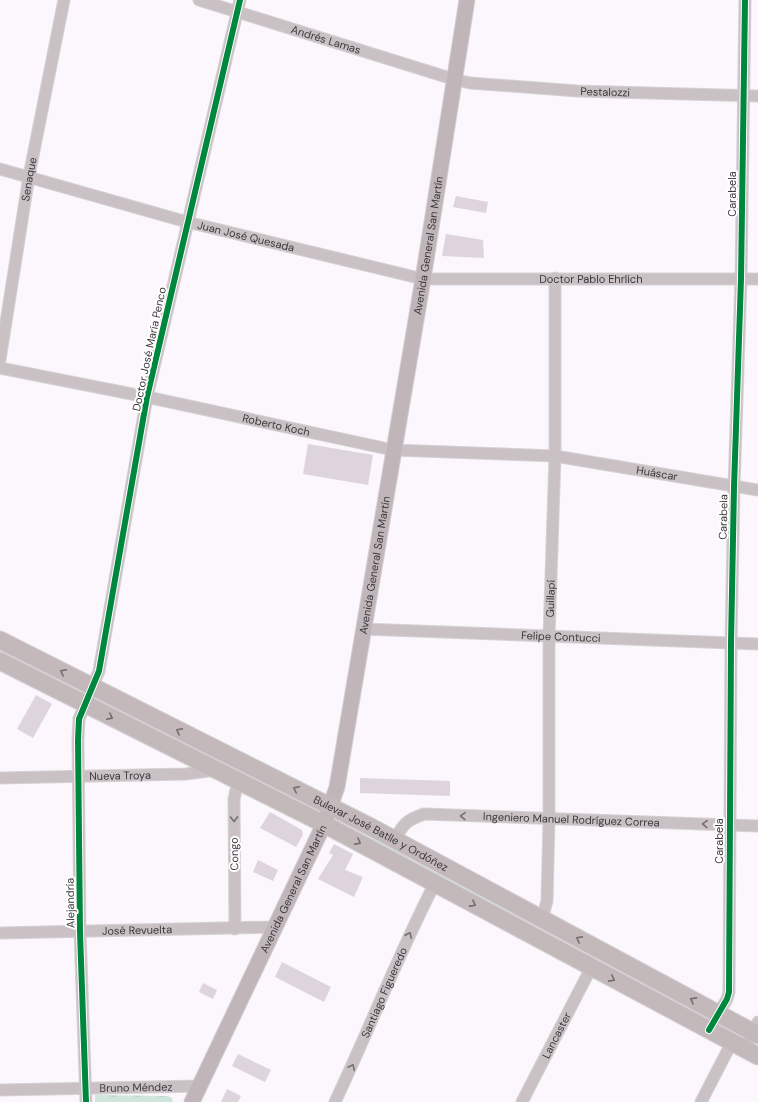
<svg xmlns="http://www.w3.org/2000/svg" width="758" height="1102" font-family="'DM Sans',sans-serif">
	<defs>
		<pattern id="grass-tufts" width="24" height="20" patternUnits="userSpaceOnUse"><rect width="24" height="20" fill="#cee6db"/><path d="M3 7l-1-3M5 7V3M7 7l1-3M15 17l-1-3M17 17v-4M19 17l1-3" fill="none" stroke="#b2c6bd"/></pattern>
	</defs>
	<rect width="100%" height="100%" fill="#fcf7fc"/>
	<g fill="url(#grass-tufts)">
		<polygon points="0,647 74,687 72,688 0,652"/>
		<polygon points="99,699 320,810 320,811 100,702"/>
		<polygon points="336,817 705,1015 703,1017 334,820"/>
		<polygon points="95,1095 168,1096 172,1098 173,1102 95,1102"/>
	</g>
	<g fill="#ded4dd">
		<polygon points="456,196 488,202 486,213 453,207"/>
		<polygon points="446,234 483,240 484,258 442,256"/>
		<polygon points="308,444 373,455 368,485 303,474"/>
		<polygon points="36,695 52,704 33,738 17,729"/>
		<polygon points="360,778 450,781 450,796 360,793"/>
		<polygon points="270,812 302,830 303,835 296,847 260,828"/>
		<polygon points="334,844 353,854 345,870 363,877 354,897 318,879 333,855 329,853"/>
		<polygon points="258,860 278,870 273,881 253,872"/>
		<polygon points="282,962 331,987 324,1002 275,977"/>
		<polygon points="203,983 217,990 213,999 199,992"/>
		<polygon points="238,1054 271,1070 265,1082 232,1066"/>
		<polygon points="227,1089 241,1096 238,1102 221,1102"/>
	</g>
	<g fill="none" stroke-linecap="round" stroke-linejoin="round">
		<defs>
			<g id="minor">
				<path id="s1" d="M199,0L453,79L470,83L577,91L758,96"/>
				<path id="s2" d="M0,169L187,222L423,279H758"/>
				<path id="s3" d="M0,360L29,176L64,0"/>
				<path id="s4" d="M0,368L147,397L393,450L555,456L758,490"/>
				<path id="s5" d="M363,629L758,644"/>
				<path id="s6" d="M0,778L186,774L215,770"/>
				<path id="s7" d="M395,839C404,823 407,820 424,814L758,826"/>
				<path id="s8" d="M542,919L547,901L549,820V637L555,456V278"/>
				<polyline points="235,929 234,799 238,781"/>
				<path id="s9" d="M0,933L273,927"/>
				<polyline points="709,1030 727,999 729,992 731,643 734,487 741,279 745,0"/>
				<polyline points="744,1048 758,1022"/>
				<path id="s10" d="M0,1090L200,1086"/>
				<polyline points="86,1102 80,932 78,740 79,719 99,671 147,397 240,0"/>
				<path id="s11" d="M335,1102C369,1030 398,955 435,883"/>
				<path id="s12" d="M522,1102L591,968"/>
				<polyline points="701,1102 732,1042"/>
			</g>
			<g id="secondary">
				<path id="s13" d="M192,1102L324,824L337,787L423,279L467,0"/>
			</g>
			<g id="primary">
				<path id="s14" d="M0,640L371,827L758,1035"/>
				<polyline points="0,661 324,824 758,1056"/>
			</g>
		</defs>
		<use href="#minor" stroke="#d5d2d5" stroke-width="13"/>
		<use href="#secondary" stroke="#d5d2d5" stroke-width="17"/>
		<use href="#primary" stroke="#d5d2d5" stroke-width="19"/>
		<use href="#minor" stroke="#c9c1c3" stroke-width="11"/>
		<use href="#secondary" stroke="#c0b6b9" stroke-width="15"/>
		<use href="#primary" stroke="#c3b9bb" stroke-width="17"/>
		<defs>
			<g id="cycleway">
				<polyline points="709,1030 727,999 729,992 731,643 734,487 741,279 745,0"/>
				<polyline points="86,1102 80,932 78,740 79,719 99,671 147,397 240,0"/>
			</g>
		</defs>
		<use href="#cycleway" stroke="#fff" stroke-width="8"/>
		<use href="#cycleway" stroke="#00873e" stroke-width="6"/>
	</g>
	<defs><path id="oneway-chevron" d="M-2-3.5L2.5 0L-2 3.5" fill="none" stroke-width="1.6" stroke-linecap="round" stroke-linejoin="round"/></defs>
	<g stroke="#736c6f">
		<use href="#oneway-chevron" transform="translate(63 672) rotate(-153)"/>
		<use href="#oneway-chevron" transform="translate(110 717) rotate(27)"/>
		<use href="#oneway-chevron" transform="translate(179 731) rotate(-153)"/>
		<use href="#oneway-chevron" transform="translate(296 789) rotate(-154)"/>
		<use href="#oneway-chevron" transform="translate(358 842) rotate(28)"/>
		<use href="#oneway-chevron" transform="translate(473 904) rotate(28)"/>
		<use href="#oneway-chevron" transform="translate(579 939) rotate(-152)"/>
		<use href="#oneway-chevron" transform="translate(612 979) rotate(28)"/>
		<use href="#oneway-chevron" transform="translate(693 1000) rotate(-152)"/>
	</g>
	<g stroke="#756f72">
		<use href="#oneway-chevron" transform="translate(463 816) rotate(-178)"/>
		<use href="#oneway-chevron" transform="translate(234 819) rotate(89)"/>
		<use href="#oneway-chevron" transform="translate(705 824) rotate(-178)"/>
		<use href="#oneway-chevron" transform="translate(409 935) rotate(-65)"/>
		<use href="#oneway-chevron" transform="translate(352 1067) rotate(-64)"/>
	</g>
	<g text-anchor="middle" stroke-width="4" stroke-linejoin="round" paint-order="stroke">
		<g font-size="11" fill="#3d393c" stroke="#fff">
			<text dy="4" stroke="none"><textPath href="#s1" startOffset="133">Andrés Lamas</textPath></text>
			<text dy="4" stroke="none"><textPath href="#s1" startOffset="419">Pestalozzi</textPath></text>
			<text dy="4" stroke="none"><textPath href="#s3" startOffset="183">Senaque</textPath></text>
			<text transform="translate(732 194) rotate(-90)" y="4">Carabela</text>
			<text dy="4" stroke="none"><textPath href="#s2" startOffset="255">Juan José Quesada</textPath></text>
			<text dy="4" stroke="none"><textPath href="#s13" startOffset="896">Avenida General San Martín</textPath></text>
			<text dy="4" stroke="none"><textPath href="#s2" startOffset="605">Doctor Pablo Ehrlich</textPath></text>
			<text transform="translate(149 349) rotate(-78)" y="4">Doctor José María Penco</text>
			<text dy="4" stroke="none"><textPath href="#s4" startOffset="282">Roberto Koch</textPath></text>
			<text dy="4" stroke="none"><textPath href="#s4" startOffset="667">Huáscar</textPath></text>
			<text transform="translate(723 517) rotate(-89)" y="4">Carabela</text>
			<text dy="4" stroke="none"><textPath href="#s13" startOffset="572">Avenida General San Martín</textPath></text>
			<text dy="4" stroke="none"><textPath href="#s8" startOffset="321">Guillapí</textPath></text>
			<text dy="4" stroke="none"><textPath href="#s5" startOffset="198">Felipe Contucci</textPath></text>
			<text dy="4" stroke="none"><textPath href="#s6" startOffset="120">Nueva Troya</textPath></text>
			<text dy="4" stroke="none"><textPath href="#s7" startOffset="187">Ingeniero Manuel Rodríguez Correa</textPath></text>
			<text dy="4" stroke="none"><textPath href="#s14" startOffset="427">Bulevar José Batlle y Ordóñez</textPath></text>
			<text transform="translate(719 841) rotate(-90)" y="4">Carabela</text>
			<text transform="translate(234 854) rotate(-91)" y="4">Congo</text>
			<text dy="4" stroke="none"><textPath href="#s13" startOffset="236">Avenida General San Martín</textPath></text>
			<text transform="translate(70 903) rotate(-91)" y="4">Alejandría</text>
			<text dy="4" stroke="none"><textPath href="#s9" startOffset="137">José Revuelta</textPath></text>
			<text dy="4" stroke="none"><textPath href="#s11" startOffset="120">Santiago Figueredo</textPath></text>
			<text dy="4" stroke="none"><textPath href="#s12" startOffset="75">Lancaster</textPath></text>
			<text dy="4" stroke="none"><textPath href="#s10" startOffset="136">Bruno Méndez</textPath></text>
		</g>
	</g>
</svg>
